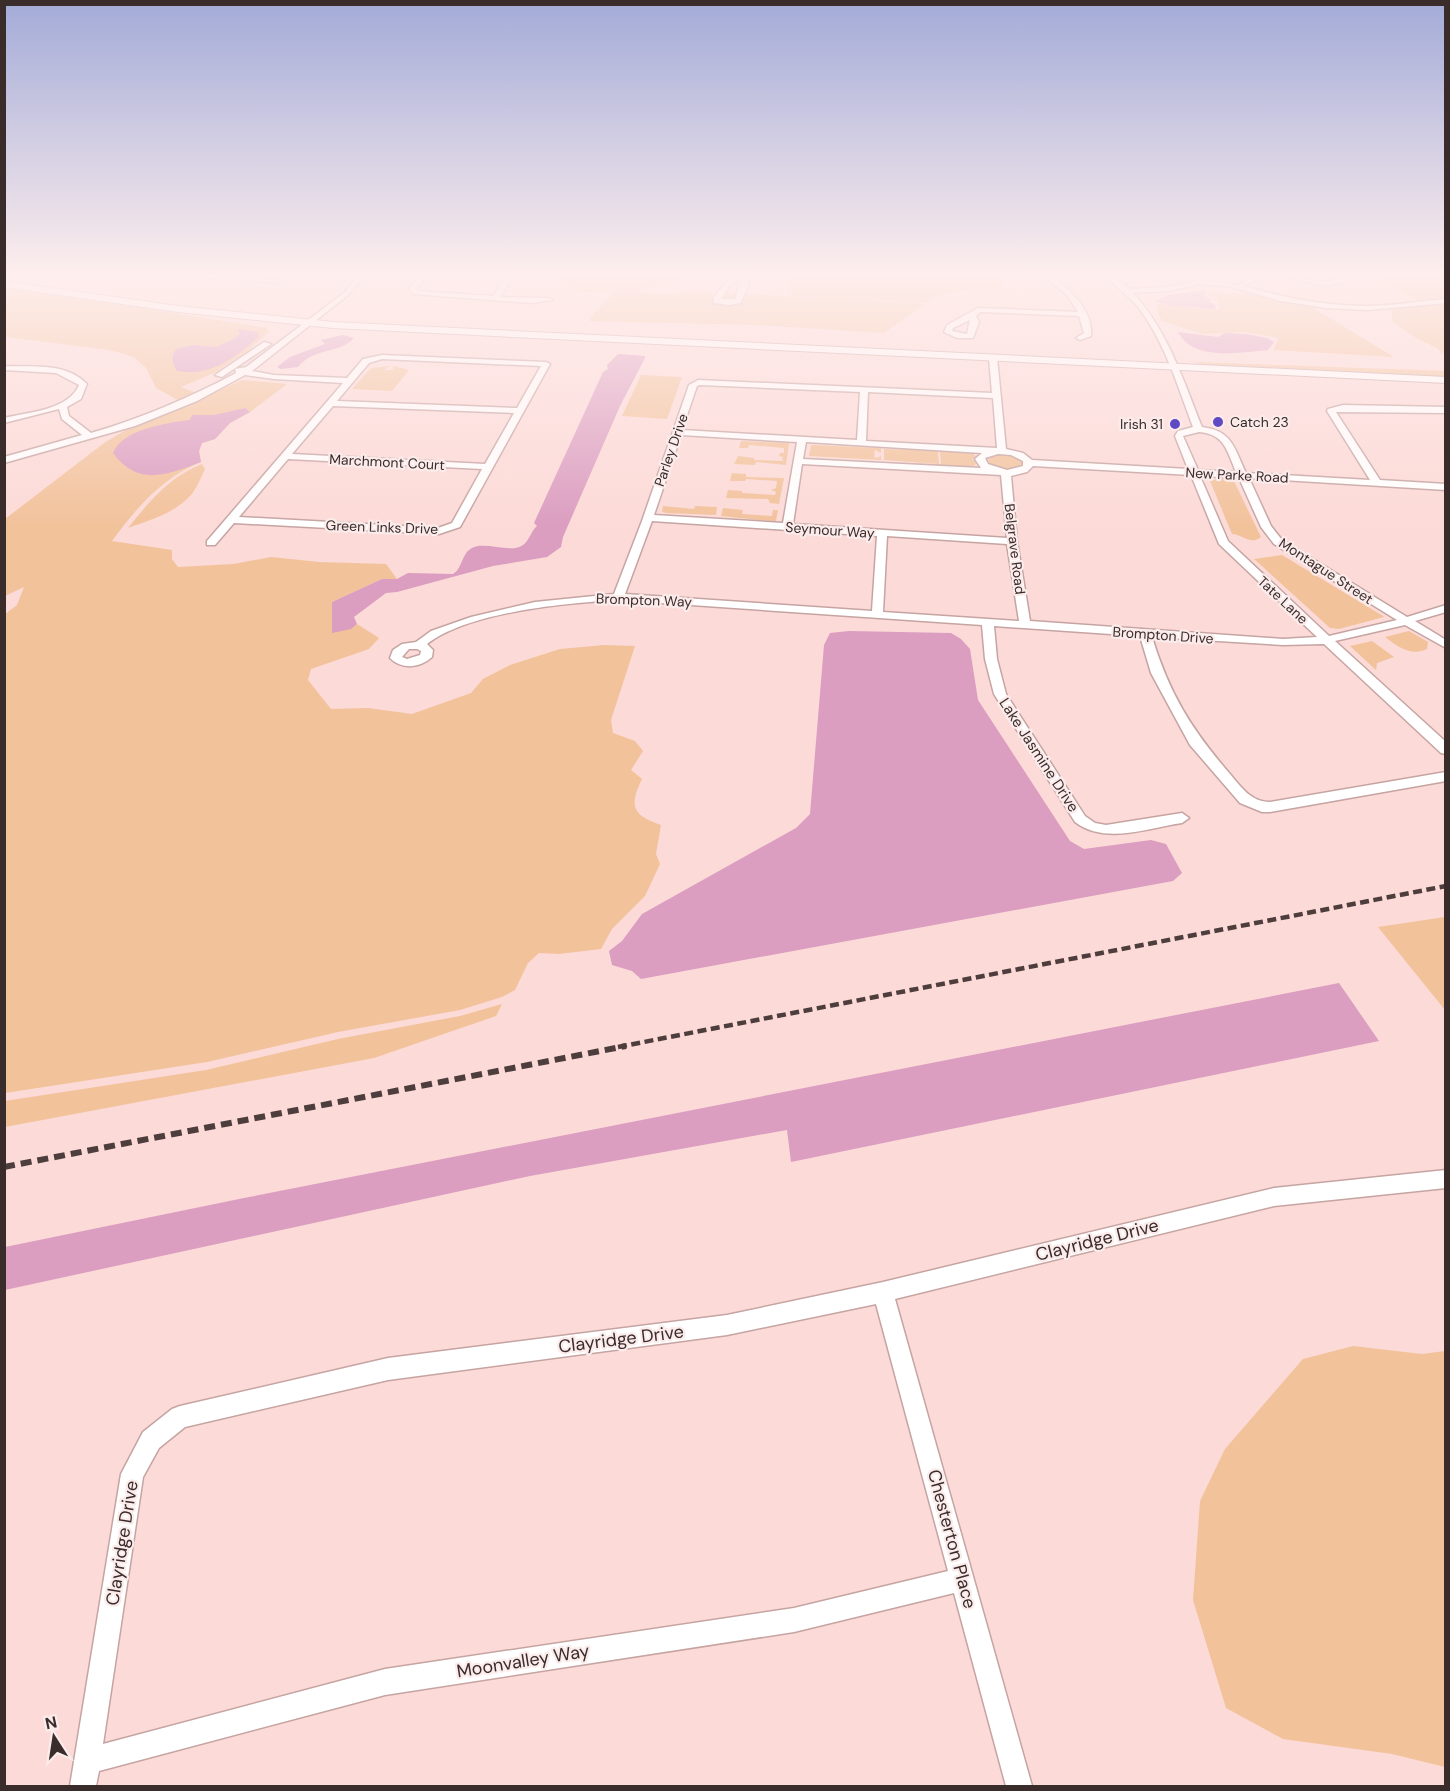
<svg xmlns="http://www.w3.org/2000/svg" width="1450" height="1791" font-family="'DM Sans',sans-serif">
	<rect width="100%" height="100%" fill="#fcdad7"/>
	<g fill="#f2c29b">
		<polygon points="552,276 683,276 681,280 637,291 615,289 610,291 583,292"/>
		<polygon points="791,276 996,276 1005,283 998,288 965,290 941,295 924,303 790,296 786,279"/>
		<polygon points="1372,276 1442,276 1445,277 1445,298 1417,300"/>
		<path d="M5,286L267,328L269,332L246,352L214,373L181,387L205,397L242,380L287,384L250,412L230,423L215,439L202,443L199,451L201,462C163,477 136,508 112,541L172,550V559L178,567L233,564L271,557L319,562L386,564L397,579H382L332,602L350,629L357,624L379,638L369,649L311,669L308,680L331,709L368,708L412,714L471,693L483,679L510,665L560,649L604,645L635,646L611,720L613,733L635,741L643,751L631,770L642,779C629,806 632,815 661,825L656,854L660,864L645,896L612,929L601,949L559,954L539,953L528,963L515,990L502,997L460,1010L338,1032L207,1062L5,1093L4,615L17,605L24,587L5,596V519L104,443L124,431L187,405L156,388L146,368L134,357L110,350L5,337Z"/>
		<polygon points="614,290 678,295 682,290 924,304 884,333 759,325 588,321"/>
		<polygon points="1210,292 1251,294 1313,308 1394,357 1273,350 1279,338 1246,332 1203,334 1162,321 1156,309 1158,304 1219,310 1218,302 1209,295"/>
		<polygon points="1445,302 1445,351 1443,352 1442,356 1439,349 1416,338 1393,322 1391,311 1404,306"/>
		<polygon points="1192,362 1445,371 1445,378 1213,366"/>
		<polygon points="390,366 384,370 393,370 393,366 409,370 392,391 352,389 371,368"/>
		<polygon points="641,375 682,377 667,419 622,416"/>
		<polygon points="741,441 789,443 786,465 756,462 755,465 734,464 738,456 754,458 754,460 785,461 782,460 783,457 779,456 780,453 784,453 784,448 749,445 748,448 739,448"/>
		<polygon points="811,445 881,448 881,453 875,450 874,457 878,458 881,455 881,460 809,456"/>
		<polygon points="884,446 968,451 974,454 976,457 972,459 977,463 974,466 966,468 883,463 941,464 940,451"/>
		<polygon points="884,449 938,451 939,464 884,460"/>
		<polygon points="998,453 1013,455 1023,461 1023,465 1007,470 989,464 988,457"/>
		<path d="M202,464L205,469C201,477 197,488 191,495C175,513 150,520 128,528C150,501 169,477 202,464Z"/>
		<polygon points="732,473 746,474 746,477 784,478 779,504 770,503 768,499 726,498 728,490 742,491 742,493 775,495 776,492 771,490 776,488 777,481 746,479 745,481 730,481"/>
		<path d="M1221,478L1234,481L1261,537C1251,546 1242,534 1232,534L1210,481Z"/>
		<polygon points="663,506 694,509 695,506 717,507 716,515 667,513 662,512"/>
		<polygon points="723,508 743,510 742,514 772,516 773,510 778,510 776,521 770,521 721,516"/>
		<polygon points="1282,555 1383,616 1384,617 1339,629 1330,628 1254,559"/>
		<path d="M1409,631L1428,642L1427,649C1411,657 1397,646 1385,637Z"/>
		<polygon points="1372,641 1394,657 1377,663 1376,670 1350,646"/>
		<polygon points="1445,917 1446,917 1445,1010 1378,927"/>
		<polygon points="502,1004 496,1016 374,1058 5,1127 5,1101 206,1070 338,1039 460,1016"/>
		<polygon points="1353,1346 1422,1354 1445,1351 1445,1767 1392,1754 1283,1739 1226,1708 1193,1600 1200,1501 1225,1449 1303,1359"/>
	</g>
	<g fill="#db9dc0">
		<polygon points="1204,290 1206,291 1204,295 1211,300 1209,302 1215,304 1216,309 1167,305 1155,301 1168,295"/>
		<path d="M238,329L257,332L259,337C234,358 211,377 177,371C172,364 171,356 176,349L194,345L216,347L234,339L240,334Z"/>
		<path d="M1178,332L1218,337L1225,333L1247,334L1267,338L1274,342L1268,350C1241,352 1193,362 1178,332Z"/>
		<path d="M343,335L354,338C340,354 314,347 298,367L281,369L277,367L290,357L325,344L321,340Z"/>
		<path d="M618,354L645,356V358L620,406L563,537L561,547L547,557L493,566L397,592L386,593L354,617L357,624L351,629L332,633V602L382,579H397L408,573L453,574C463,568 461,554 472,548C485,541 512,554 523,545C529,541 531,531 537,526L534,523L603,372L608,369L607,365Z"/>
		<path d="M245,408L250,412L230,423L215,439L202,443L199,451L201,462C167,475 138,487 113,453C123,429 166,423 190,420L192,415H214Z"/>
		<polygon points="849,631 951,633 961,639 970,649 978,700 1070,841 1084,849 1151,840 1166,844 1182,873 1173,881 641,979 632,971 612,965 609,951 622,941 642,914 796,828 810,814 824,645 830,633"/>
		<polygon points="1339,983 1379,1041 791,1162 787,1130 530,1176 5,1290 5,1247 244,1198"/>
	</g>
	<g fill="none" stroke-linecap="round" stroke-linejoin="round">
		<defs>
			<g id="minor">
				<polygon points="198,276 232,276 287,281 284,283 201,278"/>
				<path d="M358,276H364L348,295L252,371L274,375L347,378L363,359L382,355L546,362L550,364L460,527L439,534L234,523L215,545H207V541L343,383L274,379L245,375L197,401L135,426L4,463V457L82,435L62,419L59,409L4,423V418C29,412 69,410 79,385L56,373L4,370V366C32,367 66,362 87,384L81,399L67,407L69,416L91,433C142,418 189,398 236,373L235,369L246,367L344,293ZM382,359L541,366L517,408L337,401L369,363ZM333,406L514,413L485,464L292,454ZM288,459L482,469L452,523L438,528L239,517Z"/>
				<polygon points="420,276 426,276 417,288 418,291 493,296 507,276 513,276 500,297 549,298 553,300 531,303 413,294 410,288"/>
				<path d="M736,276H749L748,285L741,303L729,305L714,303L713,298L726,283ZM742,277L735,299H721L730,285Z"/>
				<path d="M1044,276H1051C1071,290 1093,310 1091,336L1080,340L1076,338L1084,333L1079,316L980,312L976,316L979,322L973,338H957L944,332L947,325L978,308L1078,312L1067,295ZM970,320L967,334L952,331L953,328Z"/>
				<path d="M1106,276H1113L1130,289L1169,287L1199,280L1238,285L1255,276H1263L1244,286C1285,298 1325,306 1367,306C1393,306 1420,301 1446,299V303L1368,310L1326,308L1281,301L1228,286L1199,284L1169,291L1133,293C1168,331 1183,380 1202,427C1233,431 1234,448 1246,473L1370,480L1327,411L1328,409L1343,405L1446,407V413L1336,412L1380,480L1446,484V490L1249,478L1271,526L1282,540L1407,617L1446,605V612L1415,621L1446,640V648L1405,625L1335,641L1446,742V754L1441,753L1324,644L1283,645L1152,637C1169,693 1191,729 1230,774C1241,787 1251,802 1270,802L1446,772V781L1270,812H1262L1240,803L1190,745L1151,673L1140,636L994,626L997,659L1006,694L1085,816L1095,823L1106,825L1182,813L1189,818L1182,823C1148,828 1105,845 1075,822L994,694L985,659L982,625L618,600C566,603 468,612 427,644L433,650L432,657C420,668 402,670 390,658L393,650L402,644L416,642L431,631L471,617L535,602L614,594L642,521L689,385L698,380L992,393L989,358L993,356L997,358L1006,449L1023,453L1032,460L1188,469L1175,436L1178,431L1193,427C1178,387 1165,343 1139,308C1129,296 1116,287 1106,276ZM700,385L860,392L857,440L682,430L697,386ZM868,392L993,398L997,448L866,441ZM1199,432C1225,434 1227,451 1236,472L1198,470L1183,436ZM681,435L797,442L783,523L654,515ZM806,442L982,453L975,459L981,468L803,459ZM998,454L1011,455L1023,461V466L1007,470L988,464L985,458ZM802,464L1001,475L1007,538L793,524ZM1033,466L1191,475L1219,544L1317,637L1283,639L1030,621L1017,541L1011,476L1027,472ZM1200,476L1239,478L1261,527L1274,544L1397,620L1329,636L1228,541ZM652,521L877,536L872,611L625,594ZM887,536L1007,544L1019,621L883,612ZM409,649H417L421,651L420,655L407,659L402,657Z"/>
				<polygon points="1281,276 1326,282 1353,276 1349,281 1326,286"/>
				<polygon points="264,342 271,344 222,377 215,375"/>
				<path d="M1446,1170V1188L1274,1206L895,1299L1032,1786H1006L954,1593L794,1632L385,1695L99,1771L96,1786H70L121,1474L143,1432L172,1409L180,1406L388,1358L727,1315L883,1282L1274,1188ZM876,1304L948,1571L794,1608L385,1669L103,1744L143,1477L159,1448L185,1427L388,1380L727,1335Z"/>
			</g>
			<polygon id="major" points="4,281 178,306 333,322 1446,377 1446,383 333,328 178,312 4,287"/>
		</defs>
		<use href="#minor" stroke="#c5a4a2" stroke-width="3"/>
		<use href="#major" stroke="#c5a4a2" stroke-width="2"/>
		<use href="#minor" fill="#fff" fill-rule="evenodd"/>
		<use href="#major" fill="#fff" fill-rule="evenodd"/>
		<polyline stroke="#4d3e3d" stroke-width="4.5" stroke-dasharray="9 4.5" stroke-linecap="butt" points="618,1047 1446,886"/>
		<polyline stroke="#4d3e3d" stroke-width="6" stroke-dasharray="11 6" stroke-linecap="butt" points="4,1167 626,1046"/>
	</g>
	<linearGradient id="sky" x2="0" y2="1"><stop stop-color="#a3abd8"/><stop offset="0.52" stop-color="#feeeed"/><stop offset="1" stop-color="#feeeed" stop-opacity="0"/></linearGradient>
	<rect width="1450" height="527" fill="url(#sky)"/>
	<g fill="#604ac3" stroke="#fbeceb" stroke-width="2">
		<circle cx="1218" cy="422" r="6"/>
		<circle cx="1175" cy="424" r="6"/>
	</g>
	<g text-anchor="middle" stroke-width="4.5" stroke-linejoin="round" paint-order="stroke">
		<g font-size="14" fill="#392c2b" stroke="#fbeceb" text-anchor="start">
			<text x="1230" y="427">Catch 23</text>
			<text x="1163" y="429" text-anchor="end">Irish 31</text>
		</g>
		<g font-size="14" fill="#392c2b" stroke="#fbeceb">
			<text transform="translate(671 450) rotate(-71)" y="5">Parley Drive</text>
			<text transform="translate(387 462) rotate(3)" y="5">Marchmont Court</text>
			<text transform="translate(1237 475) rotate(3)" y="5">New Parke Road</text>
			<text transform="translate(382 527) rotate(2)" y="5">Green Links Drive</text>
			<text transform="translate(830 530) rotate(4)" y="5">Seymour Way</text>
			<text transform="translate(1015 549) rotate(83)" y="5">Belgrave Road</text>
			<text transform="translate(1326 571) rotate(33)" y="5">Montague Street</text>
			<text transform="translate(644 600) rotate(2)" y="5">Brompton Way</text>
			<text transform="translate(1283 600) rotate(43)" y="5">Tate Lane</text>
			<text transform="translate(1163 635) rotate(4)" y="5">Brompton Drive</text>
		</g>
		<g font-size="15" fill="#392c2b" stroke="#fbeceb">
			<text transform="translate(1039 755) rotate(57)" y="5">Lake Jasmine Drive</text>
		</g>
		<g font-size="18" fill="#392c2b" stroke="#fbeceb">
			<text transform="translate(1097 1240) rotate(-14)" y="6">Clayridge Drive</text>
			<text transform="translate(621 1339) rotate(-7)" y="6">Clayridge Drive</text>
			<text transform="translate(952 1539) rotate(75)" y="6">Chesterton Place</text>
			<text transform="translate(122 1543) rotate(-81)" y="6">Clayridge Drive</text>
			<text transform="translate(523 1661) rotate(-9)" y="6">Moonvalley Way</text>
		</g>
	</g>
	<rect width="1450" height="1791" fill="none" stroke="#392c2b" stroke-width="12"/>
	<g transform="translate(54 1737) rotate(348)" stroke="#fbeceb" stroke-width="4.5" paint-order="stroke">
	<path d="M0-4.5L10 22L0 15L-10 22Z" fill="#392c2b"/>
	<text y="-9" font-size="16" font-weight="bold" text-anchor="middle" fill="#392c2b">N</text>
	</g>
</svg>
